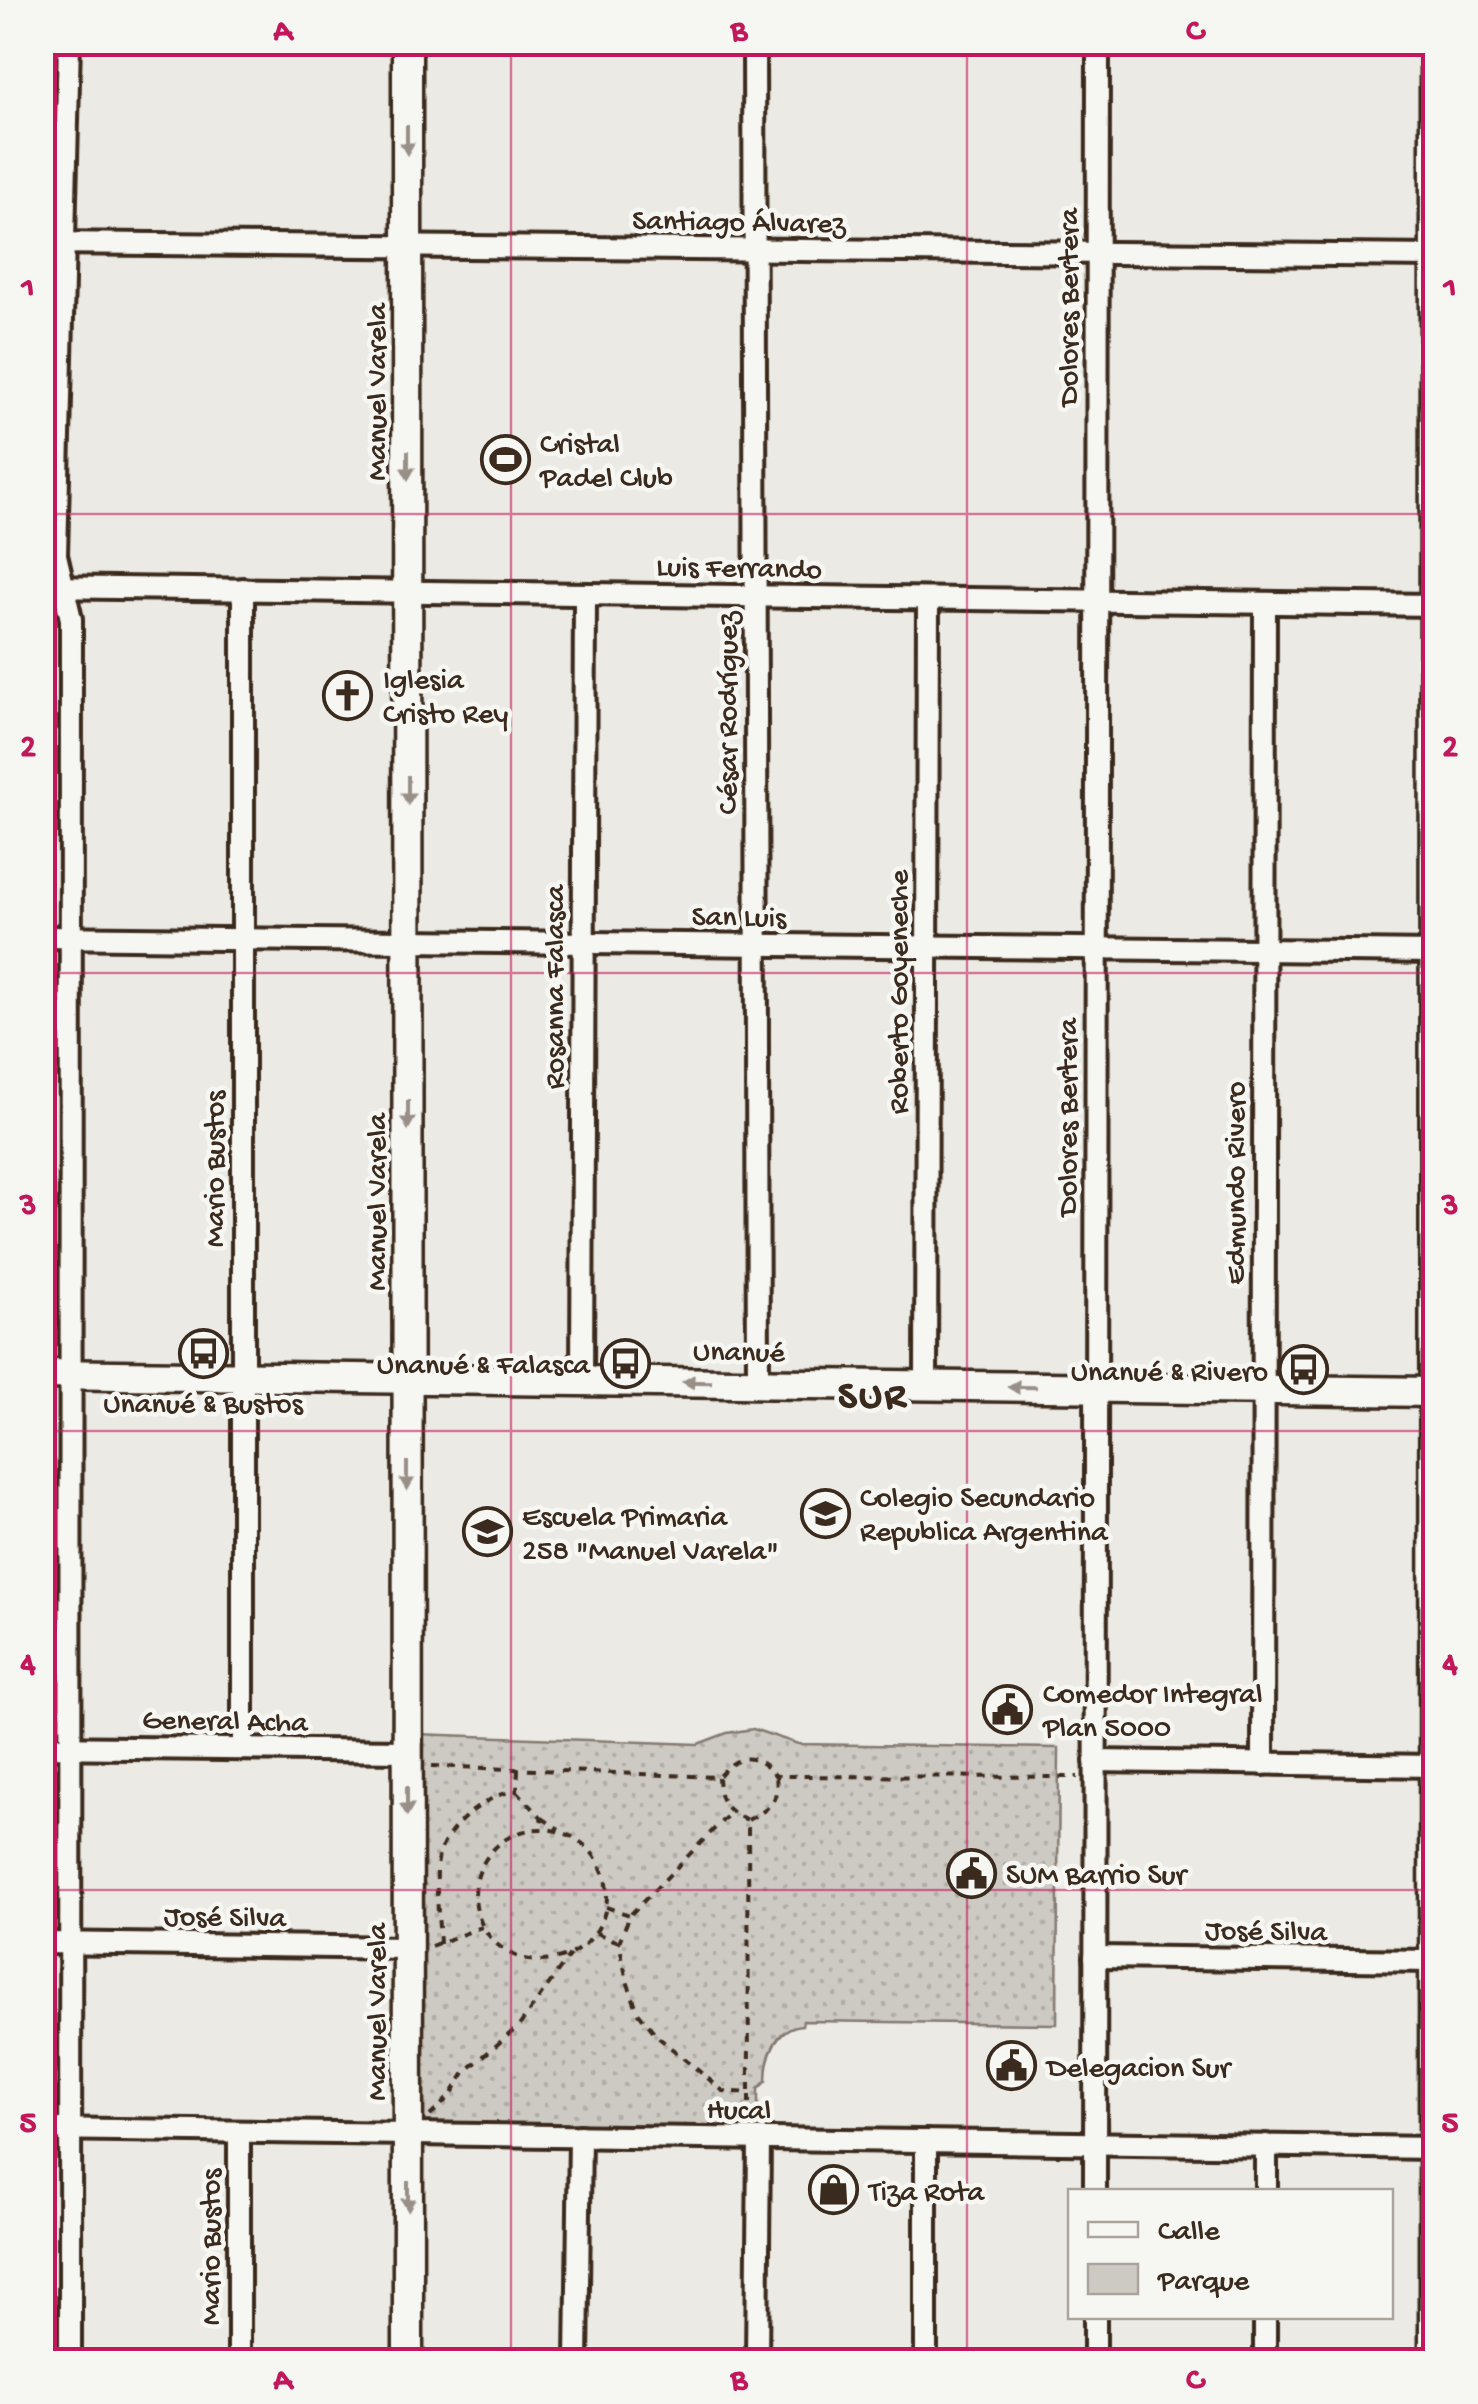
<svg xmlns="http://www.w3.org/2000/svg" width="1478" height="2404" font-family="'Gochi Hand',sans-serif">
	<defs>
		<pattern id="green-dots" width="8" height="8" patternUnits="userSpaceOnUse" patternTransform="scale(2.5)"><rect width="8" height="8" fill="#cdcac4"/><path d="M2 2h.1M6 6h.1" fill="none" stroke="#b1aea8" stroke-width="1.8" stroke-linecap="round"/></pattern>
	</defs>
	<rect width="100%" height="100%" fill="#ebeae5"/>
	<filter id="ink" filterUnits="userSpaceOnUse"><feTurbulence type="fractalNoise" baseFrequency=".01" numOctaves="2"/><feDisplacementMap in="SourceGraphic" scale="20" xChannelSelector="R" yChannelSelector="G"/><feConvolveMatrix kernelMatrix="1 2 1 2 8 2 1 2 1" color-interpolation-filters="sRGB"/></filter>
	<g filter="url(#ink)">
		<path fill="url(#green-dots)" stroke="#847a71" stroke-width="2.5" d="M753,1729L798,1744L1059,1748L1057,2024L803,2021L802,2025C775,2027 766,2058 766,2081L758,2089V2135L414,2132L416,1734L698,1744L727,1733Z"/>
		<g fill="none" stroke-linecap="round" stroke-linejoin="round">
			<defs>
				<g id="street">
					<polyline points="69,42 56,555 71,619 70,2362"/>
					<polyline points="754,42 758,1383"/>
					<polyline points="42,243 1436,256"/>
					<polyline points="42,587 1436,605"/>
					<polyline points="243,589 243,1749"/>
					<polyline points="42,937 1436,952"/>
					<polyline points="582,1381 585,594"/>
					<polyline points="926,1385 928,599"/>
					<polyline points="42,1747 407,1751"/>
					<polyline points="1095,1761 1436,1766"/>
					<polyline points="1263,1764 1265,603"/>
					<polyline points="42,1943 408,1948"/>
					<polyline points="1095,1957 1436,1961"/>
					<polyline points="42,2129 1436,2148"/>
					<polyline points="926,2141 926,2362"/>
					<polyline points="1095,2192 1098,42"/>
					<polyline points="1266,2192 1266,2145"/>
					<polyline points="239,2362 239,2132"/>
					<polyline points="577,2362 580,2136"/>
					<polyline points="757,2362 759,2139"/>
					<polyline points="1095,2362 1095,2316"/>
					<polyline points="1265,2362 1265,2316"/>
				</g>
				<g id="secondary">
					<polyline points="407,42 408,2362"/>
					<polyline points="42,1374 1434,1392"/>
					<polyline points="1434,2362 1435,42"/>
				</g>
			</defs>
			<use href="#street" stroke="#3b2a1e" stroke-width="28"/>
			<use href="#secondary" stroke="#3b2a1e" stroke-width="35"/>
			<g stroke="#3b2a1e" stroke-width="4" stroke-dasharray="8 8" stroke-linecap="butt">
				<path d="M432,1766L718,1777C739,1753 755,1752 776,1776L1078,1777"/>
				<path d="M718,1777C719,1802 725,1811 748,1820L749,2093L723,2091L659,2038L638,2012L627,1981L619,1942L630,1915L730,1813"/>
				<polyline points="517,1791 542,1818 537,1828"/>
				<polyline points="542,1818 559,1829"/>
				<path d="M748,1820C770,1808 779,1803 776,1776"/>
				<circle cx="541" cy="1895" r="66"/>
				<polyline points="606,1907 630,1915"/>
				<polyline points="596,1933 619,1942"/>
				<path d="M440,1944C439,1922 434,1874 439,1855C447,1826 488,1793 517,1791L518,1770"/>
				<polyline points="431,1946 482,1927"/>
				<polyline points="430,2116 451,2095 466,2071 519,2026 570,1955"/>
				<polyline points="749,2120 749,2094"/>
			</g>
			<use href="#street" stroke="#f6f6f2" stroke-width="20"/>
			<use href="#secondary" stroke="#f6f6f2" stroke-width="28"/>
		</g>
		<defs><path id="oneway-solid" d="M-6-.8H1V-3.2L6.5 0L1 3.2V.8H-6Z" transform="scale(2.5)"/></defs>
		<g fill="#989088">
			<use href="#oneway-solid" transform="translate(407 140) rotate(90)"/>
			<use href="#oneway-solid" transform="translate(408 465) rotate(90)"/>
			<use href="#oneway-solid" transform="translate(408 790) rotate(90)"/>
			<use href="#oneway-solid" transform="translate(408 1115) rotate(90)"/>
			<use href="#oneway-solid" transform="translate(697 1382) rotate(-179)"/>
			<use href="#oneway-solid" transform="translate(1022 1387) rotate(-179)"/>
			<use href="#oneway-solid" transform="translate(407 1476) rotate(90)"/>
			<use href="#oneway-solid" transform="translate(407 1801) rotate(90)"/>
			<use href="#oneway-solid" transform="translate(408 2196) rotate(90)"/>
		</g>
	</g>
	<path fill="none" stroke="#c2185b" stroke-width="2.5" stroke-opacity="0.55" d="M511,42V2362M967,42V2362M42,514H1436M42,973H1436M42,1431H1436M42,1890H1436"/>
	<defs>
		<symbol id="stadium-ring" viewBox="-11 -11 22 22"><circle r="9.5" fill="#f6f6f2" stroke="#3b2a1e" stroke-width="1.5"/><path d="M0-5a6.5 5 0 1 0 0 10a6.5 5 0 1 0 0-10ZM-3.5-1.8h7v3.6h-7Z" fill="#3b2a1e"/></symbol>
		<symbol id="church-ring" viewBox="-11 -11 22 22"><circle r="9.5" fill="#f6f6f2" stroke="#3b2a1e" stroke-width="1.5"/><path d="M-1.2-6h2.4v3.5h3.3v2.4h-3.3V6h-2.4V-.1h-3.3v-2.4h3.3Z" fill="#3b2a1e"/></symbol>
		<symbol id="bus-ring" viewBox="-11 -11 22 22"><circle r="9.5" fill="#f6f6f2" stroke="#3b2a1e" stroke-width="1.5"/><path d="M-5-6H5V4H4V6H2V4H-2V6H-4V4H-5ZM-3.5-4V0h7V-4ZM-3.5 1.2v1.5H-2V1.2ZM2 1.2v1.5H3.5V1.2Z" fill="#3b2a1e"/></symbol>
		<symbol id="university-ring" viewBox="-11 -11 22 22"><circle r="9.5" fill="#f6f6f2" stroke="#3b2a1e" stroke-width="1.5"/><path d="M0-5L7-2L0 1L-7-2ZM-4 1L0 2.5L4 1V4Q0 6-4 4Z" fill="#3b2a1e"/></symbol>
		<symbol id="school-ring" viewBox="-11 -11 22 22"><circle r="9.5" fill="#f6f6f2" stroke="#3b2a1e" stroke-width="1.5"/><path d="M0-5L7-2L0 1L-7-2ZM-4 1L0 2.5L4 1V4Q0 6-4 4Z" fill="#3b2a1e"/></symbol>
		<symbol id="civic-ring" viewBox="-11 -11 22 22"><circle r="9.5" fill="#f6f6f2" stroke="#3b2a1e" stroke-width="1.5"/><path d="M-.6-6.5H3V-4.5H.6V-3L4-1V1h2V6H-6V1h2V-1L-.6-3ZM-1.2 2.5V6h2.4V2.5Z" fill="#3b2a1e"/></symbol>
		<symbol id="shop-ring" viewBox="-11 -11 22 22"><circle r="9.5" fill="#f6f6f2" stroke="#3b2a1e" stroke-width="1.5"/><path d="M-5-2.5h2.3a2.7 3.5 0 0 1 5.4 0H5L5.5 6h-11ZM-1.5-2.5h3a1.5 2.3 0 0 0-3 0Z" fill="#3b2a1e"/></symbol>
	</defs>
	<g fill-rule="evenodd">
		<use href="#stadium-ring" x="478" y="432" width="55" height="55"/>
		<use href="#church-ring" x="320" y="668" width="55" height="55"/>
		<use href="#bus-ring" x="176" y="1326" width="55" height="55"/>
		<use href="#bus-ring" x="598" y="1336" width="55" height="55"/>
		<use href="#bus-ring" x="1276" y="1342" width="55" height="55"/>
		<use href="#university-ring" x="798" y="1486" width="55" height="55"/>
		<use href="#school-ring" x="460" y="1504" width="55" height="55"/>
		<use href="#civic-ring" x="980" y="1682" width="55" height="55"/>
		<use href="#civic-ring" x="944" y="1846" width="55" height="55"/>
		<use href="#civic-ring" x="984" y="2038" width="55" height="55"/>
		<use href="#shop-ring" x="806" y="2162" width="55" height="55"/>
	</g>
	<g text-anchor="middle" stroke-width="9" stroke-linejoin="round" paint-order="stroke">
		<g font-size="30" fill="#3b2a1e" stroke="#f6f6f2">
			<text transform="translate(739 220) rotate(1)" y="10">Santiago Álvarez</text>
			<text transform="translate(1067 307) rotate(-90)" y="10">Dolores Bertera</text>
			<text transform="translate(375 392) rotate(-90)" y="10">Manuel Varela</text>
			<text transform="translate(739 566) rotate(1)" y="10">Luis Ferrando</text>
			<text transform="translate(726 713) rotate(-90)" y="10">César Rodríguez</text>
			<text transform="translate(739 915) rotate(1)" y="10">San Luis</text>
			<text transform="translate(553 987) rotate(-90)" y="10">Rosanna Falasca</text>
			<text transform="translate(897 992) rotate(-90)" y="10">Roberto Goyeneche</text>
			<text transform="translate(1066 1117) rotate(-90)" y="10">Dolores Bertera</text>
			<text transform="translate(213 1169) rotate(-90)" y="10">Mario Bustos</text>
			<text transform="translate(1234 1183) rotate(-90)" y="10">Edmundo Rivero</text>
			<text transform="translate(375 1202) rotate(-90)" y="10">Manuel Varela</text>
			<text transform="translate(739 1350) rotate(1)" y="10">Unanué</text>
			<text transform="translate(225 1719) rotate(1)" y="10">General Acha</text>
			<text transform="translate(225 1915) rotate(1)" y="10">José Silva</text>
			<text transform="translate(1266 1929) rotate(1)" y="10">José Silva</text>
			<text transform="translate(375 2012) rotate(-90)" y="10">Manuel Varela</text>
			<text transform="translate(739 2108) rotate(1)" y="10">Hucal</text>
			<text transform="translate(209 2247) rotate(-90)" y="10">Mario Bustos</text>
		</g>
		<g font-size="30" fill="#3b2a1e" stroke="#f6f6f2" text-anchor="start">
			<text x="540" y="452">Cristal<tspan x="540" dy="34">Padel Club</tspan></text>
			<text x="383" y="688">Iglesia<tspan x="383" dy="34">Cristo Rey</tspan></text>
			<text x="590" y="1373" text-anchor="end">Unanué &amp; Falasca</text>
			<text x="1268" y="1380" text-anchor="end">Unanué &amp; Rivero</text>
			<text x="203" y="1412" text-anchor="middle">Unanué &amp; Bustos</text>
			<text x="860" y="1506">Colegio Secundario<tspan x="860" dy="34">Republica Argentina</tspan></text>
			<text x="522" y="1525">Escuela Primaria<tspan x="522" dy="34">258 "Manuel Varela"</tspan></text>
			<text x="1043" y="1702">Comedor Integral<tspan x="1043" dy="34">Plan 5000</tspan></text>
			<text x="1006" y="1883">SUM Barrio Sur</text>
			<text x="1047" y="2076">Delegacion Sur</text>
			<text x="869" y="2200">Tiza Rota</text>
		</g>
		<g font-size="40" font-weight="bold" letter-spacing="2.5" fill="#3b2a1e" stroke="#f6f6f2">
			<text x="873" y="1406">SUR</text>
		</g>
	</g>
	<rect width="1478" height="2404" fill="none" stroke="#f6f6f2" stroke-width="110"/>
	<rect x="1068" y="2189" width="325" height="130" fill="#f6f6f2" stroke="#aba49d" stroke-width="2.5"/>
	<rect x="1088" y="2222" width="50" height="15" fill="#f6f6f2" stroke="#aba49d" stroke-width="2.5"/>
	<text x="1158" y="2239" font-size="30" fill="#3b2a1e">Calle</text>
	<rect x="1088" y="2264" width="50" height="30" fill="#cdcac4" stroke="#aba49d" stroke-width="2.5"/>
	<text x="1158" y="2289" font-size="30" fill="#3b2a1e">Parque</text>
	<rect x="55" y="55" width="1368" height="2294" fill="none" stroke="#c2185b" stroke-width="4"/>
	<g font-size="32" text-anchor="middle" font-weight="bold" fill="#c2185b">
		<text x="283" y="39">A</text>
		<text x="739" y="39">B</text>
		<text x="1195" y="39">C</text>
		<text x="28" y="296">1</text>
		<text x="1450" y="296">1</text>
		<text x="28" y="755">2</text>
		<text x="1450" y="755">2</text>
		<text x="28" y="1213">3</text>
		<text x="1450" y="1213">3</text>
		<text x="28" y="1672">4</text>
		<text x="1450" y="1672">4</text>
		<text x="28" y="2131">5</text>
		<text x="1450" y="2131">5</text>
		<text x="283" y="2388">A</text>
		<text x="739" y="2388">B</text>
		<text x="1195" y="2388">C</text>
	</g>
</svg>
